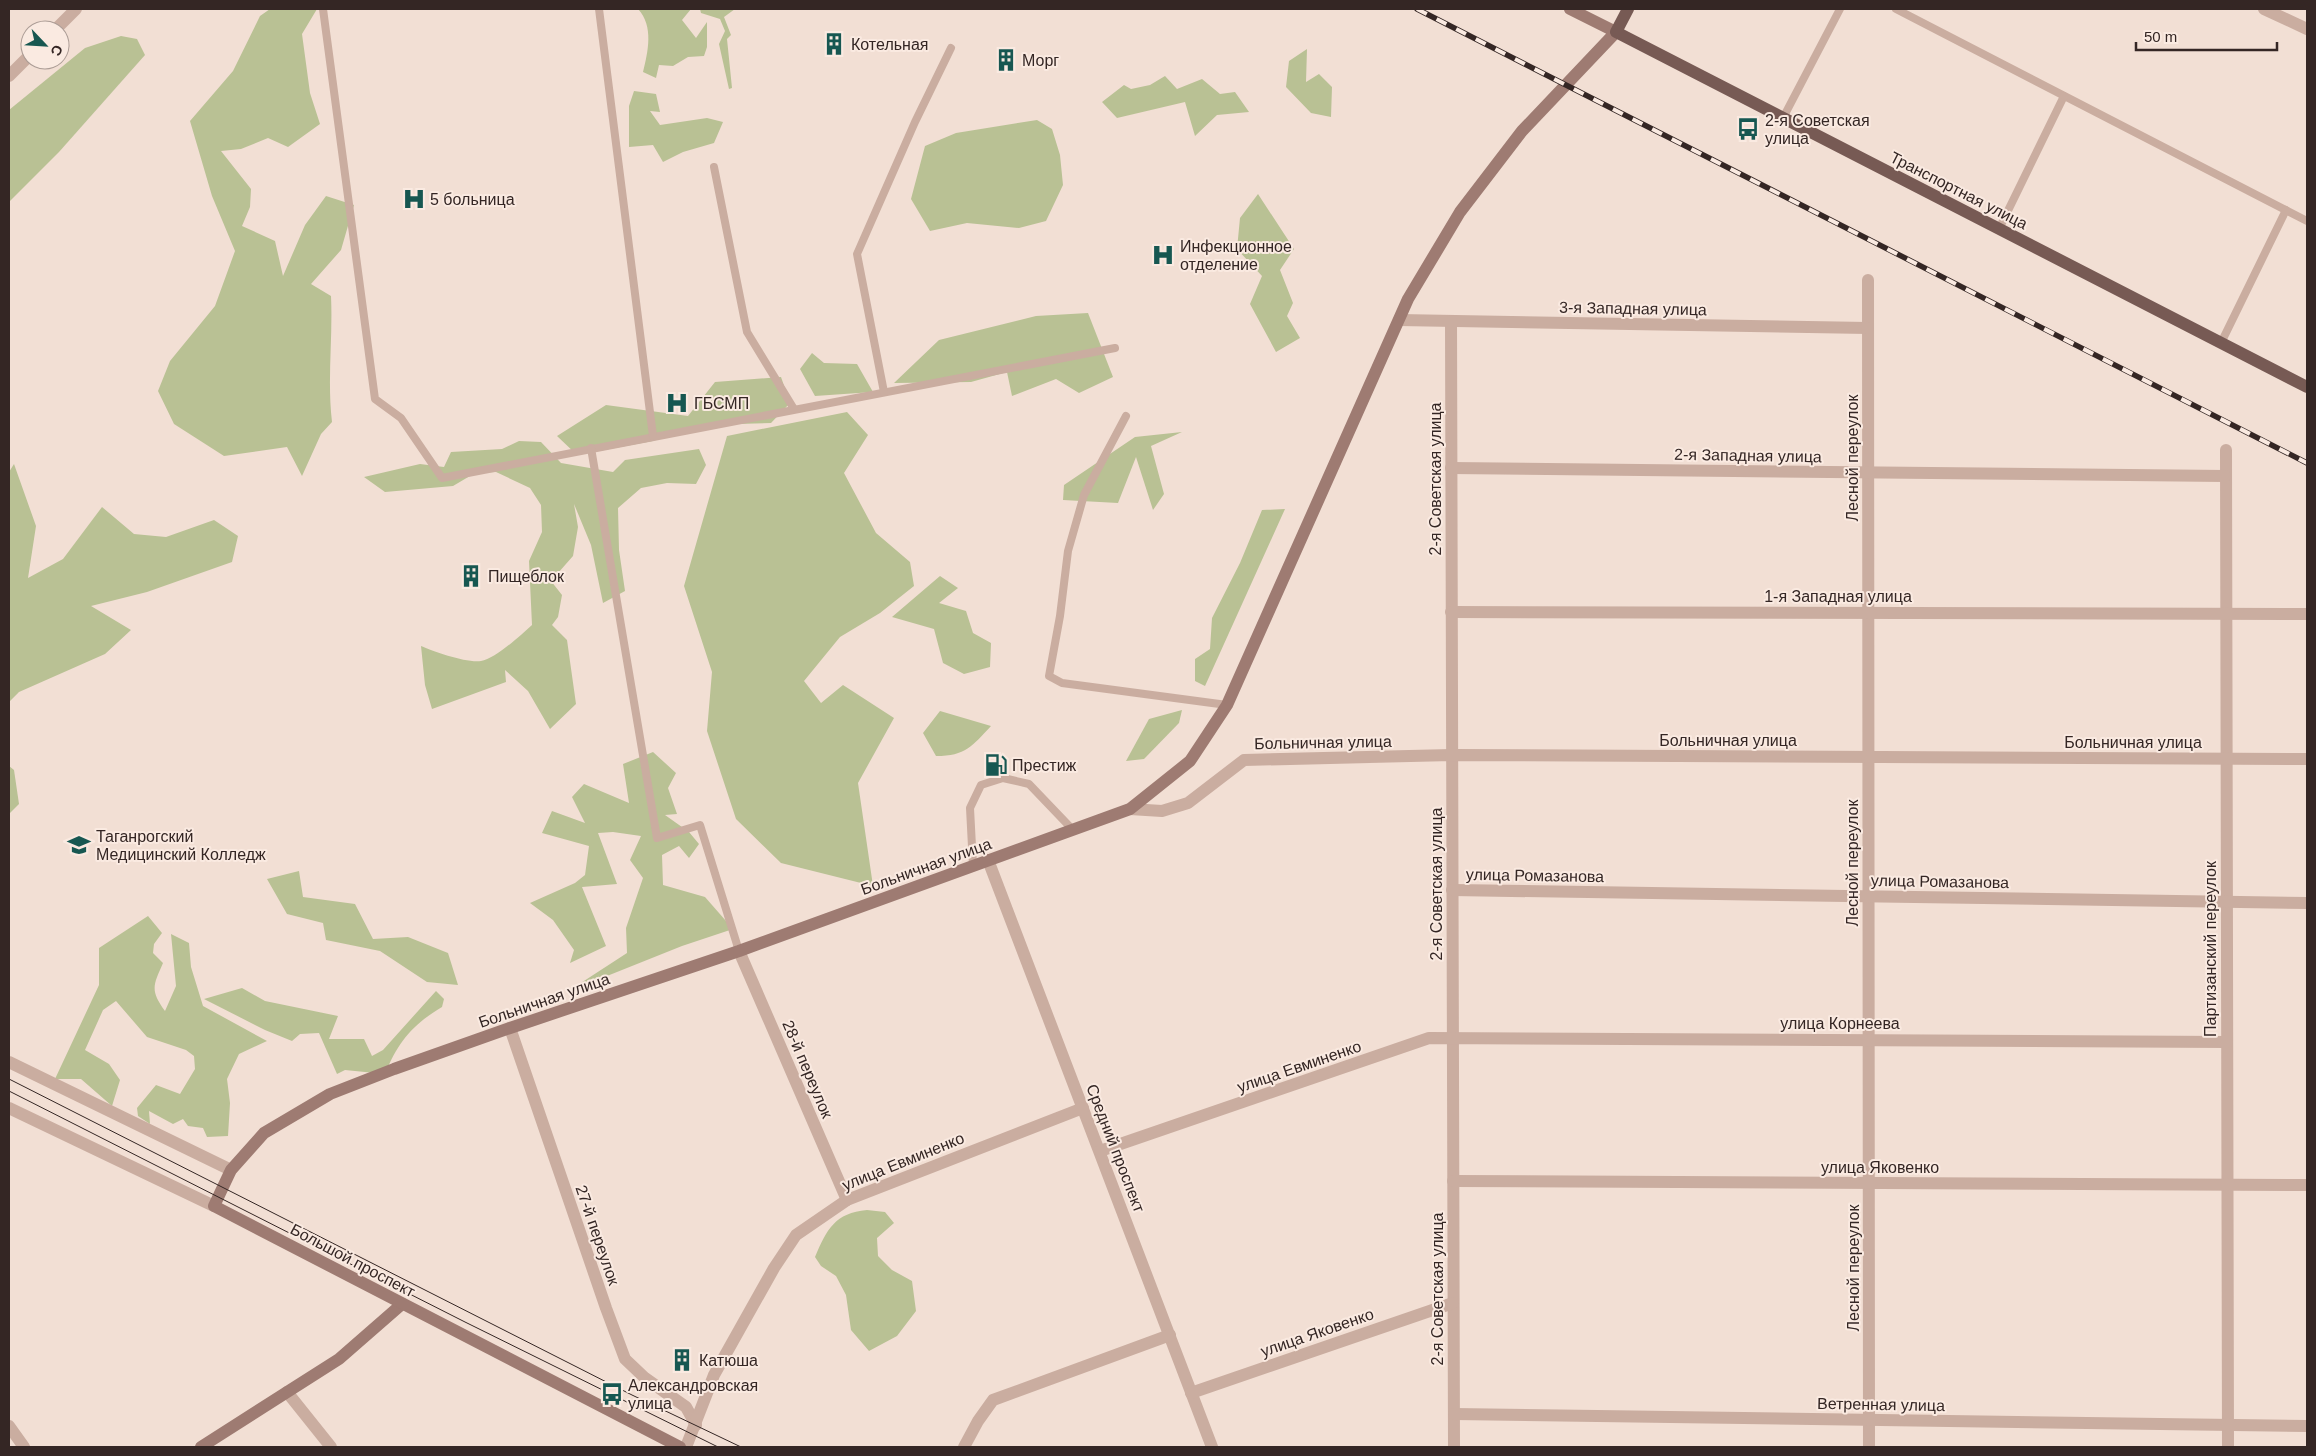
<svg xmlns="http://www.w3.org/2000/svg" width="2316" height="1456" font-family="Arial,sans-serif">
	<rect width="100%" height="100%" fill="#f2dfd4"/>
	<g fill="#b9c194">
		<path d="M270,9H317L302,34L310,93L320,124L288,147L268,138L241,149L221,151L251,189L250,207L242,226L275,241L283,276L305,225L326,196L354,205L341,250L311,284L331,296C333,338 327,380 332,422L321,434L302,476L287,447L224,456L174,424L158,391L170,361L215,306L235,251L212,196L190,121L233,71L260,16Z"/>
		<path d="M638,9H691L682,20L696,38L707,22V47L704,56L688,57L673,66L659,65L656,78L643,72C648,52 654,26 638,9Z"/>
		<polygon points="700,9 735,9 724,17 731,35 727,39 732,88 729,89 719,44 725,31 720,19 701,13"/>
		<polygon points="121,36 137,39 145,55 59,152 9,202 9,110 85,48"/>
		<polygon points="1307,49 1306,82 1319,74 1332,87 1331,117 1311,113 1286,87 1289,61"/>
		<polygon points="1165,76 1177,89 1202,79 1220,94 1235,92 1249,112 1217,115 1195,136 1185,102 1117,118 1102,102 1124,85 1131,89 1150,85"/>
		<polygon points="634,91 656,94 660,112 650,111 660,125 707,118 723,122 714,143 683,152 663,162 653,145 629,147 629,106"/>
		<polygon points="1037,120 1052,129 1060,155 1063,185 1046,221 1019,228 967,223 930,231 911,199 925,146 956,133"/>
		<polygon points="1258,194 1294,249 1280,270 1293,303 1287,316 1300,338 1276,352 1250,304 1262,276 1237,249 1240,218"/>
		<polygon points="1088,313 1113,377 1079,393 1056,379 1012,396 1007,372 971,382 894,383 939,340 1036,316"/>
		<polygon points="812,353 824,363 857,364 873,392 815,396 800,369"/>
		<polygon points="781,377 790,403 771,423 698,425 653,441 577,455 557,436 606,405 688,416 715,382"/>
		<polygon points="847,412 868,435 844,473 876,533 910,562 914,586 880,613 840,637 804,681 821,703 843,685 894,718 858,783 873,886 781,863 736,819 707,731 712,672 684,586 727,436"/>
		<polygon points="1182,432 1151,446 1164,494 1153,510 1136,457 1118,503 1063,500 1064,485 1135,437"/>
		<path d="M519,441L541,442L561,463L613,472L625,460L699,449L706,465L696,484L667,483L641,488L618,508L619,550L625,591L603,603L591,545L574,504L578,527L573,556L551,581L562,595L558,617L552,625L567,640L576,704L550,729L528,691L505,670L506,682L432,709L425,685L421,646C435,652 466,663 481,661C495,659 521,635 532,625L529,561L542,532L541,505L530,488L496,472L475,473L453,486L385,492L364,477L420,464L444,467L451,452L502,449Z"/>
		<polygon points="14,464 36,526 28,578 63,559 102,507 134,534 166,537 214,520 238,536 232,562 147,592 91,606 131,630 105,654 19,692 9,702 9,472"/>
		<polygon points="1285,509 1205,686 1195,681 1195,659 1210,649 1212,618 1240,563 1262,510"/>
		<polygon points="940,576 958,588 939,603 966,611 973,633 991,643 990,667 964,674 943,663 934,629 892,617"/>
		<polygon points="1182,710 1179,723 1144,759 1126,761 1149,719"/>
		<path d="M940,711L991,726C972,746 966,756 936,756L923,733Z"/>
		<polygon points="653,752 676,773 668,788 677,814 665,815 689,832 699,844 689,858 679,846 662,855 663,885 705,897 733,929 682,946 567,992 627,953 626,928 643,878 630,860 641,836 613,832 598,833 617,884 582,887 606,946 570,963 574,950 553,920 530,903 575,883 585,875 589,846 542,833 552,811 585,823 572,797 584,784 629,803 623,764"/>
		<polygon points="9,766 14,770 19,804 9,814"/>
		<polygon points="299,871 303,897 355,904 373,939 408,937 448,953 458,985 427,982 380,951 326,940 323,923 287,914 267,879"/>
		<path d="M148,916L162,933L154,944L153,953L163,963C153,986 150,990 165,1011L176,986L171,934L189,943L191,967L203,1006L267,1041L239,1054L227,1079L230,1103L228,1136L207,1137L203,1128L188,1126L183,1119L173,1124L149,1111L150,1124L138,1116L137,1108L156,1085L180,1094L195,1069L194,1056L186,1050L147,1037L116,1001L103,1010L85,1050L109,1064L120,1080L112,1106L81,1079H55L99,985V948Z"/>
		<path d="M242,988L265,1001L338,1016L329,1039H364L372,1056L383,1050L436,991L444,999L442,1007C412,1025 398,1042 385,1074L345,1070L337,1074L319,1033L300,1034L292,1041L265,1030L204,999Z"/>
		<path d="M867,1210L885,1212L894,1223L877,1238L878,1256L892,1270L912,1281L916,1311L897,1336L869,1351L851,1330L846,1295L836,1276L821,1266L815,1257C827,1229 835,1213 867,1210Z"/>
	</g>
	<g fill="none" stroke-linecap="round" stroke-linejoin="round">
		<g stroke="#caada0" stroke-width="8">
			<polyline points="323,9 375,399 401,418 442,478 1115,348"/>
			<polyline points="599,9 653,436"/>
			<polyline points="1896,9 2307,221"/>
			<polyline points="1783,118 1840,9"/>
			<polyline points="714,167 747,332 794,409"/>
			<polyline points="1999,229 2064,96"/>
			<polyline points="2221,343 2286,210"/>
			<polyline points="884,392 857,254 915,122 951,48"/>
			<polyline points="1126,416 1084,495 1068,551 1060,616 1049,676 1062,683 1227,705"/>
			<polyline points="591,448 657,838 700,825 739,951"/>
			<polyline points="973,866 970,808 981,785 1003,778 1029,784 1073,830"/>
		</g>
		<g stroke="#caada0" stroke-width="12">
			<polyline points="2264,9 2307,29"/>
			<polyline points="1868,280 1869,1447"/>
			<polyline points="1399,320 1868,328"/>
			<polyline points="1451,321 1454,1447"/>
			<polyline points="2226,450 2228,1447"/>
			<polyline points="1451,468 2225,476"/>
			<polyline points="1451,612 2307,614"/>
			<polyline points="1130,809 1162,811 1188,803 1244,760 1452,755 2307,759"/>
			<polyline points="988,860 1212,1447"/>
			<polyline points="1452,890 2307,903"/>
			<polyline points="739,951 847,1200"/>
			<polyline points="510,1028 606,1308 625,1359 645,1378 686,1407 696,1425"/>
			<polyline points="9,1062 231,1170"/>
			<polyline points="1100,1151 1429,1038 2227,1042"/>
			<polyline points="1453,1181 2307,1185"/>
			<polyline points="287,1392 331,1447"/>
			<polyline points="1191,1393 1453,1303"/>
			<polyline points="1454,1414 2307,1426"/>
			<polyline points="9,1426 24,1447"/>
			<polyline points="686,1447 714,1375 774,1268 796,1235 847,1200 1083,1108"/>
			<polyline points="964,1447 978,1421 993,1400 1170,1335"/>
		</g>
		<g stroke="#caada0" stroke-width="12">
			<polyline points="55,30 76,9"/>
			<polyline points="9,76 30,55"/>
			<polyline points="9,1108 214,1206"/>
		</g>
		<g stroke="#9e7b72" stroke-width="12">
			<polyline points="201,1447 339,1359 402,1304"/>
			<polyline points="680,1447 214,1206 231,1170 264,1133 330,1094 394,1069 510,1028 739,951 1130,809 1190,761 1227,705 1408,299 1460,212 1522,131 1616,32 1570,9"/>
		</g>
		<polyline stroke="#775a54" stroke-width="12" points="1628,9 1616,32 2307,387"/>
		<g stroke="#342624" stroke-width="1">
			<polyline points="9,1079 632,1395 741,1447"/>
			<polyline points="9,1091 465,1322 718,1447"/>
		</g>
		<defs>
			<polyline id="rail" points="1417,9 2307,463"/>
		</defs>
		<use href="#rail" stroke="#342624" stroke-width="5.5"/>
		<use href="#rail" stroke="#faeae1" stroke-width="4" stroke-dasharray="11" stroke-linecap="butt"/>
	</g>
	<defs>
		<symbol id="building-bare" viewBox="-9 -9 18 18"><path d="M-4-6H4V6H1V3H-1V6H-4ZM-2.5-4.3h1.7v1.8h-1.7ZM.8-4.3h1.7v1.8H.8ZM-2.5-1h1.7V.8h-1.7ZM.8-1h1.7V.8H.8Z" fill="#175751" stroke="#faeae1" stroke-width="2.5" paint-order="stroke"/></symbol>
		<symbol id="bus-bare" viewBox="-9 -9 18 18"><path d="M-5-6H5V4H4V6H2V4H-2V6H-4V4H-5ZM-3.5-4V0h7V-4ZM-3.5 1.2v1.5H-2V1.2ZM2 1.2v1.5H3.5V1.2Z" fill="#175751" stroke="#faeae1" stroke-width="2.5" paint-order="stroke"/></symbol>
		<symbol id="hospital-bare" viewBox="-9 -9 18 18"><path d="M-5-5h3v3.5h4V-5h3V5h-3V1.5h-4V5h-3Z" fill="#175751" stroke="#faeae1" stroke-width="2.5" paint-order="stroke"/></symbol>
		<symbol id="fuel-bare" viewBox="-9 -9 18 18"><path d="M-5.5-6h7V0h2V4h1.3V-2.5L3-4.5l.8-.8L6-3V5H2.5V1h-1V6h-7ZM-4.2-4.7v3.2H.2V-4.7Z" fill="#175751" stroke="#faeae1" stroke-width="2.5" paint-order="stroke"/></symbol>
		<symbol id="university-bare" viewBox="-9 -9 18 18"><path d="M0-5L7-2L0 1L-7-2ZM-4 1L0 2.5L4 1V4Q0 6-4 4Z" fill="#175751" stroke="#faeae1" stroke-width="2.5" paint-order="stroke"/></symbol>
	</defs>
	<g fill-rule="evenodd">
		<use href="#building-bare" x="818" y="28" width="32" height="32"/>
		<use href="#building-bare" x="990" y="44" width="32" height="32"/>
		<use href="#bus-bare" x="1732" y="113" width="32" height="32"/>
		<use href="#hospital-bare" x="398" y="183" width="32" height="32"/>
		<use href="#hospital-bare" x="1147" y="239" width="32" height="32"/>
		<use href="#hospital-bare" x="661" y="387" width="32" height="32"/>
		<use href="#building-bare" x="455" y="560" width="32" height="32"/>
		<use href="#fuel-bare" x="980" y="749" width="32" height="32"/>
		<use href="#university-bare" x="63" y="829" width="32" height="32"/>
		<use href="#building-bare" x="666" y="1344" width="32" height="32"/>
		<use href="#bus-bare" x="596" y="1378" width="32" height="32"/>
	</g>
	<g text-anchor="middle" stroke-width="4" stroke-linejoin="round" paint-order="stroke">
		<g font-size="16" fill="#342624" stroke="#faeae1" text-anchor="start">
			<text x="851" y="50">Котельная</text>
			<text x="1022" y="66">Морг</text>
			<text x="1765" y="126">2-я Советская<tspan x="1765" dy="18">улица</tspan></text>
			<text x="430" y="205">5 больница</text>
			<text x="1180" y="252">Инфекционное<tspan x="1180" dy="18">отделение</tspan></text>
			<text x="694" y="409">ГБСМП</text>
			<text x="488" y="582">Пищеблок</text>
			<text x="1012" y="771">Престиж</text>
			<text x="96" y="842">Таганрогский<tspan x="96" dy="18">Медицинский Колледж</tspan></text>
			<text x="699" y="1366">Катюша</text>
			<text x="628" y="1391">Александровская<tspan x="628" dy="18">улица</tspan></text>
		</g>
		<g font-size="16" fill="#342624" stroke="#faeae1">
			<text transform="translate(1959 190) rotate(27)" y="6">Транспортная улица</text>
			<text transform="translate(1633 308) rotate(1)" y="6">3-я Западная улица</text>
			<text transform="translate(1748 455) rotate(1)" y="6">2-я Западная улица</text>
			<text transform="translate(1852 458) rotate(-90)" y="6">Лесной переулок</text>
			<text transform="translate(1435 479) rotate(-90)" y="6">2-я Советская улица</text>
			<text x="1838" y="602">1-я Западная улица</text>
			<text x="1728" y="746">Больничная улица</text>
			<text transform="translate(1323 742) rotate(-1)" y="6">Больничная улица</text>
			<text x="2133" y="748">Больничная улица</text>
			<text transform="translate(1852 863) rotate(-90)" y="6">Лесной переулок</text>
			<text transform="translate(926 866) rotate(-20)" y="6">Больничная улица</text>
			<text transform="translate(1535 875) rotate(1)" y="6">улица Ромазанова</text>
			<text transform="translate(1940 881) rotate(1)" y="6">улица Ромазанова</text>
			<text transform="translate(1436 884) rotate(-90)" y="6">2-я Советская улица</text>
			<text transform="translate(2210 949) rotate(-90)" y="6">Партизанский переулок</text>
			<text transform="translate(544 1000) rotate(-19)" y="6">Больничная улица</text>
			<text x="1840" y="1029">улица Корнеева</text>
			<text transform="translate(1299 1066) rotate(-19)" y="6">улица Евминенко</text>
			<text transform="translate(808 1069) rotate(67)" y="6">28-й переулок</text>
			<text transform="translate(1116 1148) rotate(69)" y="6">Средний проспект</text>
			<text transform="translate(903 1161) rotate(-22)" y="6">улица Евминенко</text>
			<text x="1880" y="1173">улица Яковенко</text>
			<text transform="translate(598 1235) rotate(71)" y="6">27-й переулок</text>
			<text transform="translate(353 1260) rotate(28)" y="6">Большой проспект</text>
			<text transform="translate(1853 1268) rotate(-90)" y="6">Лесной переулок</text>
			<text transform="translate(1437 1289) rotate(-90)" y="6">2-я Советская улица</text>
			<text transform="translate(1317 1332) rotate(-19)" y="6">улица Яковенко</text>
			<text transform="translate(1881 1404) rotate(1)" y="6">Ветренная улица</text>
		</g>
	</g>
	<rect width="2316" height="1456" fill="none" stroke="#342624" stroke-width="20"/>
	<g transform="translate(45 45) rotate(115)"><circle r="24" fill="#faeae1" stroke="#ab9c95"/>
	<path d="M0-4L9 19L0 12L-9 19Z" fill="#175751"/>
	<text y="-8" font-size="14" font-weight="bold" text-anchor="middle" fill="#342624">С</text>
	</g>
	<path d="M2136 42v8h141v-8" fill="none" stroke="#342624" stroke-width="2.5"/>
	<text x="2144" y="42" font-size="15" fill="#342624" stroke="#faeae1" stroke-width="4" paint-order="stroke">50 m</text>
</svg>
